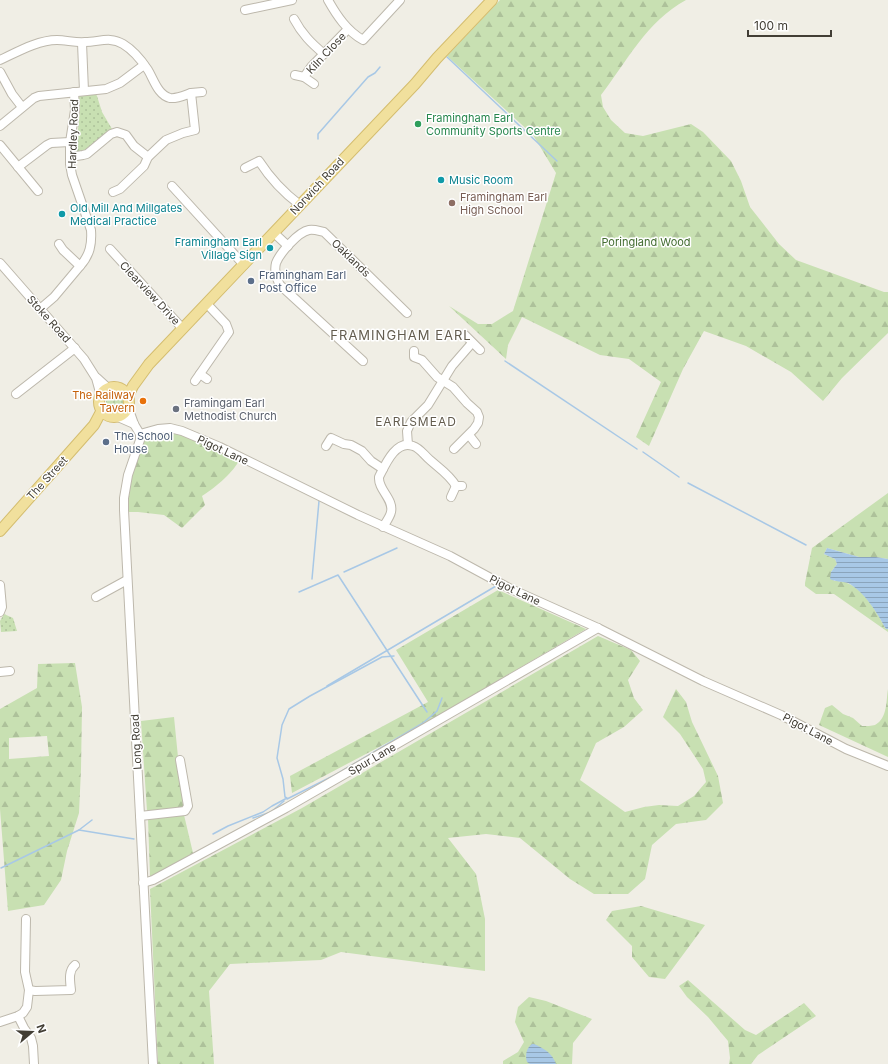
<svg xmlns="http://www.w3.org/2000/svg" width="888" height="1064" font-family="Inter,sans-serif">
	<defs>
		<pattern id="green-dots" width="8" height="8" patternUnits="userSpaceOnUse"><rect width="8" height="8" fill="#c8e0b2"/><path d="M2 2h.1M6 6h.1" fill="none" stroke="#adc19a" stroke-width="1.8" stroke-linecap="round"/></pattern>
		<pattern id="forest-firs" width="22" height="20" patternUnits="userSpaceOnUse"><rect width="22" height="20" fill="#c8e0b2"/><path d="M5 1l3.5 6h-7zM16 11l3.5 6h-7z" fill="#adc19a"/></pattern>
		<pattern id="water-rules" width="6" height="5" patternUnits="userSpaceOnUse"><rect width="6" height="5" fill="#a8c8e6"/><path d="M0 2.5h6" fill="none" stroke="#8aa4bb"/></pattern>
	</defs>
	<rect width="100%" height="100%" fill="#f0eee5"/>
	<g fill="url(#green-dots)">
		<path d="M95,93L97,96L102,112L112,129L91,148L78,154L76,152C76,133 82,116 79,97L82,95Z"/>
		<circle cx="115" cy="402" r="9"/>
		<polygon points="4,614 13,618 17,631 1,632 0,621"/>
	</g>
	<g fill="url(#forest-firs)" fill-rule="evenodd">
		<path d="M500,0H686C646,22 628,60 601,95L603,107L611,120L625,133L643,136L691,124L703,132L731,161L741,181L750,207L779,244L796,260L884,292H888V333L842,378L823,401L791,372L746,346L704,331L683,369L649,446L636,437L661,382L629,359L600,355L522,317L508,345L506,359L449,306L478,324H492L513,311L556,173L533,135L447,56Z"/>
		<path d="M165,431L183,435L238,462C233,473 212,490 202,496L205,505L182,528L164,515L138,512H127L128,487L142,438Z"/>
		<path d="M888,493V559L876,557H859L827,548L824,554L835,559L837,564L831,572L834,581C838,581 843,581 847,583C865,590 877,613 886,629H888V632L834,594H816L805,586V583L812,548Z"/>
		<polygon points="498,590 586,629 436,717 292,793 290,776 428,702 396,650"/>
		<polygon points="598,636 631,650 640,661 628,680 634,698 643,710 624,727 596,743 580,780 625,812 644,807 659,805 678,806 694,796 706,782 703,769 680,734 663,717 676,689 686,702 692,722 718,776 723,803 706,820 676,824 652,845 645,879 628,894 594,894 570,879 520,838 486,834 448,838 476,874 485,919 485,971 341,952 321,960 230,964 209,991 214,1064 158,1064 150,889 302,808"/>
		<path d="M75,663L82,707L81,769L79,813L67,851L61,880L44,905L8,911L0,809V709L37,688L38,664ZM47,736L49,756L9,759V738Z"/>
		<path d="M888,689V757L819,725L825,708L832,705L843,714L853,718L862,726C866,726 872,726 875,725C888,718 886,700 888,689Z"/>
		<polygon points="174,717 178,757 185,802 184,806 179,808 147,811 141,721"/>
		<polygon points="184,815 193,853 159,873 150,876 148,819"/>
		<polygon points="641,906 705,925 665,979 649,977 632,957 632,946 606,920 612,911"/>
		<polygon points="688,980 745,1030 756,1035 804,1003 816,1016 758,1055 751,1064 729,1064 730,1058 728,1041 708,1017 687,997 679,986"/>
		<polygon points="529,997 546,1001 592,1019 573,1043 572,1064 503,1064 503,1061 518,1052 524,1042 515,1022 518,1007"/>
	</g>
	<g fill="url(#water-rules)">
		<path d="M827,548L859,557H876L888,559V629H886C877,613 865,592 848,583C842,581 835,582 830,579L831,572L837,564L835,559L824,554Z"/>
		<path d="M532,1044H534C545,1049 552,1053 556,1064H530L527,1062C525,1056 526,1048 532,1044Z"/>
	</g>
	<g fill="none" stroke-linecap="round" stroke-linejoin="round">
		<g stroke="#a8c8e6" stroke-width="1.5">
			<polyline points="447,57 557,161"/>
			<polyline points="318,139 318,134 368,77 375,73 380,67"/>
			<polyline points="505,361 637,449"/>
			<polyline points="643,452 679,477"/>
			<polyline points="688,483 806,545"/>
			<polyline points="344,572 397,548"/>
			<polyline points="312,579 319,501"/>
			<polyline points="299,592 338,575 427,712"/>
			<polyline points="327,686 496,586"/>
			<polyline points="287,799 335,775 423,723 437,711 442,698"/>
			<polyline points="253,818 271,812 284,801"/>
			<polyline points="79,830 134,839"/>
			<polyline points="213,834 228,826 263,812 272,806 287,798 285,797 283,779 277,758 282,725 289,709 310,696 382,657 394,656"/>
			<polyline points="1,868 79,830 92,820"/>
		</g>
		<defs>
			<g id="minor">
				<path d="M328,0C337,16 347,31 363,40L400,0"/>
				<polyline points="245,10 292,0"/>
				<path d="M294,19C302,34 311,43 324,54"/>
				<polyline points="82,43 84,91"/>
				<path d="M0,60C17,52 38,40 57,40C66,40 76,43 85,42C99,42 110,36 123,44C133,50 142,61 148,70C154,80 158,95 170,98C177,99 185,95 191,93L195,130L183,133L166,140L148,157L144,166L120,189L113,192"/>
				<polyline points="0,72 12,94 22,107"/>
				<polyline points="295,75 304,77"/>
				<polyline points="314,84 304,77 311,67 348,29"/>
				<path d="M74,92L75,110L70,142V164L72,175L91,230C92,244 90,255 80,266"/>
				<polyline points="191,93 202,92"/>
				<polyline points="0,126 34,98 39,96 106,89 120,83 144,65"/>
				<polyline points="0,145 38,191"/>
				<polyline points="70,157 83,155 87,154 111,134 117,132 126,135 134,146 148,157"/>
				<polyline points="18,167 47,145 51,143 70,142"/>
				<path d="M245,168L259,161C270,178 284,193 300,205"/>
				<polyline points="172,186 244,265"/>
				<polyline points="274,233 288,246"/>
				<polyline points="110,249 183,329"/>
				<polyline points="0,263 84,359 96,378 101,396"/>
				<polyline points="40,309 54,297 80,266 63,250 59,244"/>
				<polyline points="465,335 480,350"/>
				<polyline points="414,351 414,357 422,360 437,377 453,387 467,403 477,412 479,417 478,423 474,429 454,449"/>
				<path d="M363,361L280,285C276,278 274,271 276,263C280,253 298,232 309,230C314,229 319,231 324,232L407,313"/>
				<polyline points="200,374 207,379"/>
				<polyline points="97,378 109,389"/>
				<polyline points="195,381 229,332 226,324 207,304"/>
				<polyline points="16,394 75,348"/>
				<polyline points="128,407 134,424 140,434 140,440 128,475 124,498 124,510 153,1064"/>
				<polyline points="118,417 134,424"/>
				<polyline points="140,434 158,429 170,428 182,431 220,447 358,515 450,556 511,589 598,628 703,681 781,715 846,749 888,766"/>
				<polyline points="469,435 476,444"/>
				<polyline points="408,445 407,431 411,422 428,405 452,366 472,343"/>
				<polyline points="326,446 331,438 344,444 351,445 362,451 371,461 383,469"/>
				<polyline points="451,497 456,486"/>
				<path d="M383,527C386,522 390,517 391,512C394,499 378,490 379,477C385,465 396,439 413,446C420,448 424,455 430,460C439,468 450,475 456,486H462"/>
				<polyline points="0,585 2,607 0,612"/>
				<polyline points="96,597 127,580"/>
				<polyline points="0,672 10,671"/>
				<polyline points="140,816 185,811 188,806 180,760"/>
				<polyline points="143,883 153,880 286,808 598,628"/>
				<path d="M29,990L35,991L71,990C70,981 68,971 75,965"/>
				<polyline points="18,1016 24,1028 31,1038 33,1046 34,1064"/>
				<polyline points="0,1022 18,1016 23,1013 27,1007 29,990 25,972 26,919"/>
			</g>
			<g id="major">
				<circle cx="114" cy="402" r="15"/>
				<polyline points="128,396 133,386 149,364 415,84 437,58 492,0"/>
				<polyline points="0,531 94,425 102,410"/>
			</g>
		</defs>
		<use href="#minor" stroke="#bdb8ac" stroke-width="10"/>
		<use href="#major" stroke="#d4bd6f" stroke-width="12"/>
		<use href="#minor" stroke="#fff" stroke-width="8"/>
		<use href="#major" stroke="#f1e09d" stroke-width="10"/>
	</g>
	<circle fill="#2e9e5b" stroke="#fff" stroke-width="1.5" cx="418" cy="124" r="4"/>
	<g fill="#0f9aa8" stroke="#fff" stroke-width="1.5">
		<circle cx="441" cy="180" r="4"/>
		<circle cx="62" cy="214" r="4"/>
		<circle cx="270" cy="248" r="4"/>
	</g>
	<circle fill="#8d6e63" stroke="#fff" stroke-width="1.5" cx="452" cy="203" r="4"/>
	<g fill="#5c6f8a" stroke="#fff" stroke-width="1.5">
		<circle cx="251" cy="281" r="4"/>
		<circle cx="106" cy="442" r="4"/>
	</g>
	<circle fill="#e8710a" stroke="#fff" stroke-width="1.5" cx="143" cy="401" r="4"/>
	<circle fill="#6b7280" stroke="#fff" stroke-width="1.5" cx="176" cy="409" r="4"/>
	<g text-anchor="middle" stroke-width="3" stroke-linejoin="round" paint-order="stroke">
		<g font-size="11" fill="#423e35" stroke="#fff">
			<text transform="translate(326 53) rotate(-47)" y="4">Kiln Close</text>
			<text transform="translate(73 134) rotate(-88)" y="4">Hardley Road</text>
			<text transform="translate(317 186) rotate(-47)" y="4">Norwich Road</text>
			<text transform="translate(351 258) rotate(44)" y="4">Oaklands</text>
			<text transform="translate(150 293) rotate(47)" y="4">Clearview Drive</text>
			<text transform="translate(49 319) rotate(48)" y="4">Stoke Road</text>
			<text transform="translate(223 450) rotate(25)" y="4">Pigot Lane</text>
			<text transform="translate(47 478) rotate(-48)" y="4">The Street</text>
			<text transform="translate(515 590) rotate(26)" y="4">Pigot Lane</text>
			<text transform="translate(808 729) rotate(28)" y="4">Pigot Lane</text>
			<text transform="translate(136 742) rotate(-93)" y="4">Long Road</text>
			<text transform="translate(372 759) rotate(-30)" y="4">Spur Lane</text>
		</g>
		<g font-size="11" fill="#27864d" stroke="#fff" text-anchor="start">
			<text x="426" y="122">Framingham Earl<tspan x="426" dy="13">Community Sports Centre</tspan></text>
		</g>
		<g font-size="11" fill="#0d838f" stroke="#fff" text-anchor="start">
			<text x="449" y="184">Music Room</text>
			<text x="70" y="212">Old Mill And Millgates<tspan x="70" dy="13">Medical Practice</tspan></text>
			<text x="262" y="246" text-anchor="end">Framingham Earl<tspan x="262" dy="13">Village Sign</tspan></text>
		</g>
		<g font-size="11" fill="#785e54" stroke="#fff" text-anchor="start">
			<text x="460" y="201">Framingham Earl<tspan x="460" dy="13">High School</tspan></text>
		</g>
		<g font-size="11" fill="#426c30" stroke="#fff">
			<text x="646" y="246">Poringland Wood</text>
		</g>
		<g font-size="11" fill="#4e5e75" stroke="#fff" text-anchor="start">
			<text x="259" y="279">Framingham Earl<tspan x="259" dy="13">Post Office</tspan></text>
			<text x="114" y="440">The School<tspan x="114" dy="13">House</tspan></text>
		</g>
		<g font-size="11" fill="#c56008" stroke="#fff" text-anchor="end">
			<text x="135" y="399">The Railway<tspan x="135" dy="13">Tavern</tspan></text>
		</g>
		<g font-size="11" fill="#5b616d" stroke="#fff" text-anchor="start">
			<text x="184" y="407">Framingam Earl<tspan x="184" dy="13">Methodist Church</tspan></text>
		</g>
		<g font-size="12" letter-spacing="1" fill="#635c4e" stroke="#fff">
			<text x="416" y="426">EARLSMEAD</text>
		</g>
		<g font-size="13" letter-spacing="1" fill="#635c4e" stroke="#fff">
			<text x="401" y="340">FRAMINGHAM EARL</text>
		</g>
	</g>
	<g transform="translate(32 1032) rotate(71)" stroke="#ffffff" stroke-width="3" paint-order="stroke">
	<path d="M0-3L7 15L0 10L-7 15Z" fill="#423e35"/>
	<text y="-6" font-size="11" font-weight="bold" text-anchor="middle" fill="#423e35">N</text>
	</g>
	<path d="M748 30v6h83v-6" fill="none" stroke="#423e35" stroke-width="2"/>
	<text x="754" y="30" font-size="12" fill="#423e35" stroke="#ffffff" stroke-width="3" paint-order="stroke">100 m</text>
</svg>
